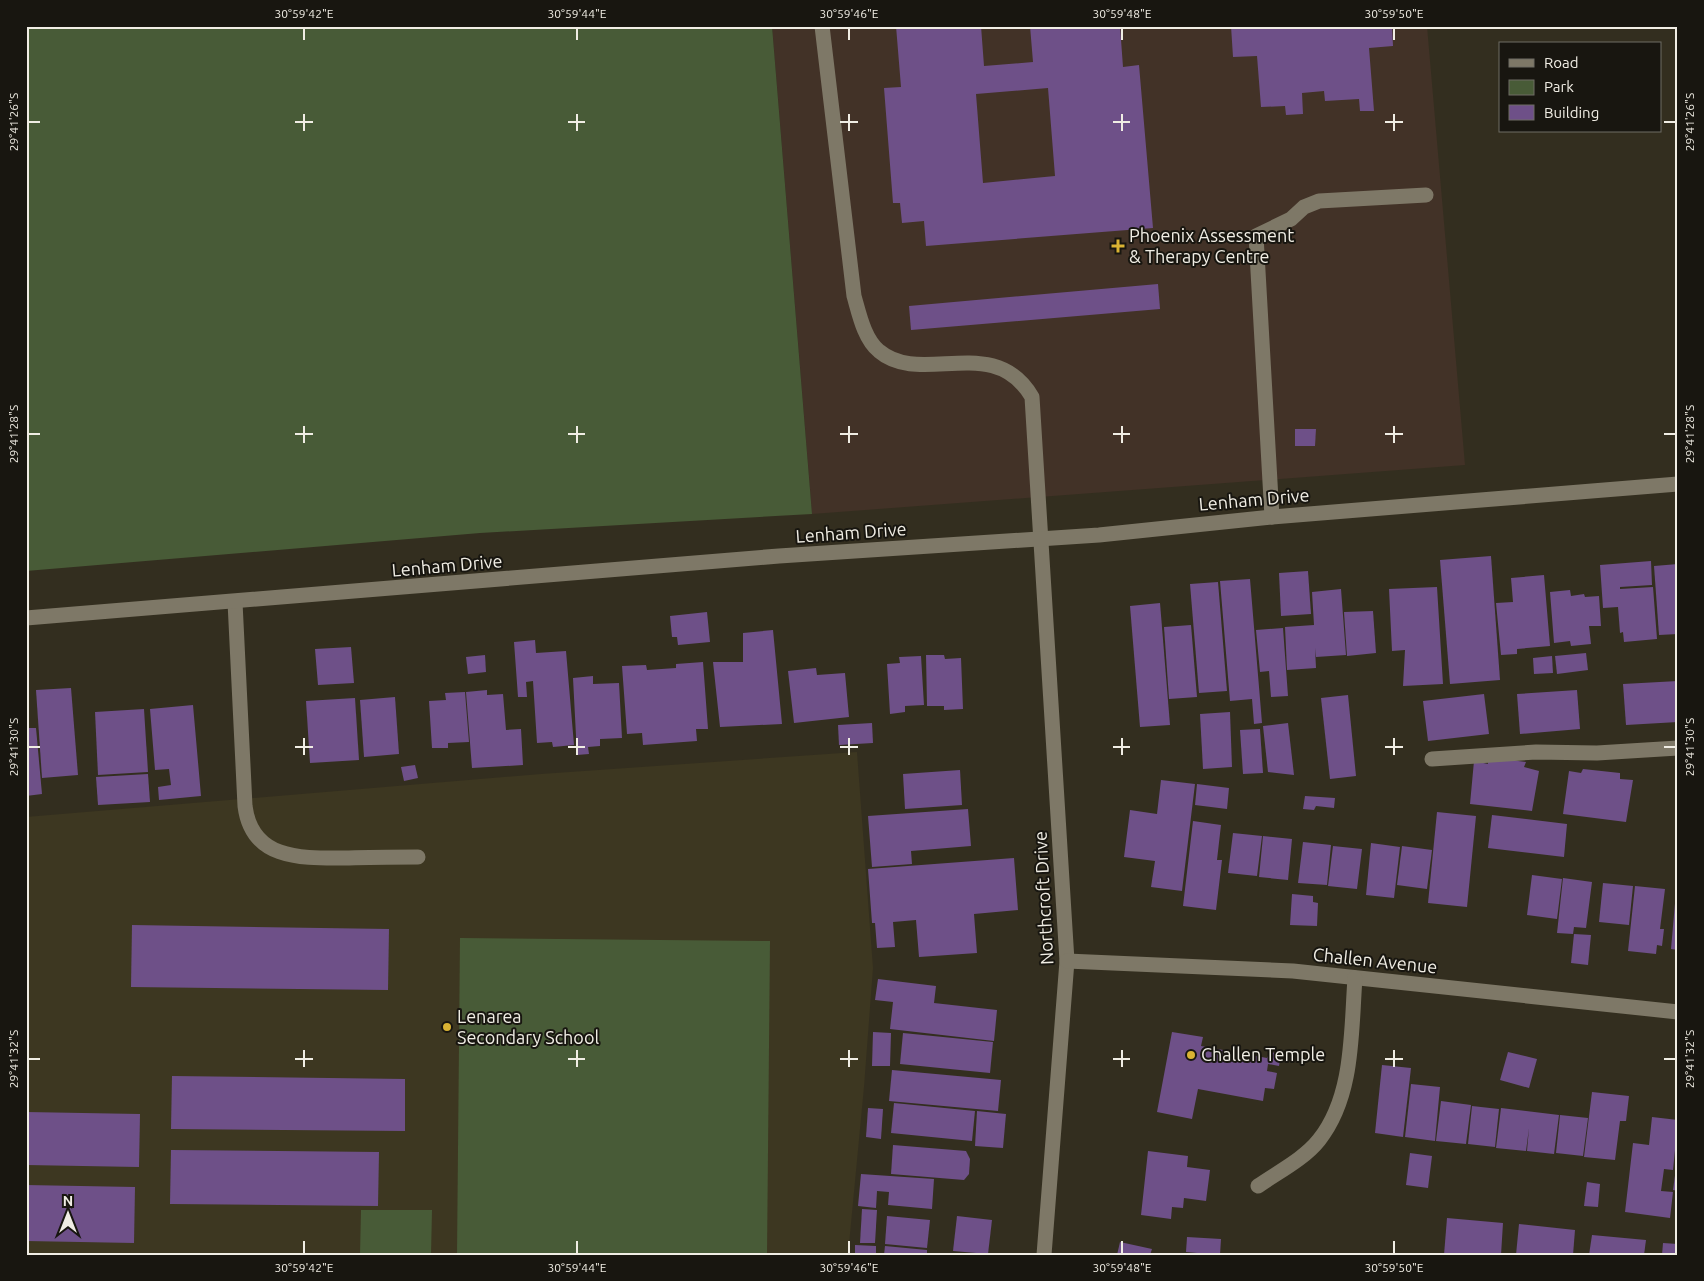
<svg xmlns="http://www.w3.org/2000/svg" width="1704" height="1281" font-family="Ubuntu,sans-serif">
	<rect width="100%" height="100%" fill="#332e1f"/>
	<polygon fill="#3d3721" points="857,752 873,968 864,1087 848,1255 26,1255 26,817 541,774"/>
	<polygon fill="#423227" points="772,26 1427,26 1465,465 812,514"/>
	<g fill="#485b37">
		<polygon points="26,26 772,26 812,514 480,533 26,571"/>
		<polygon points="460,938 770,941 767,1255 457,1255"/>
		<polygon points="361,1210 432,1210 431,1255 360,1255"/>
	</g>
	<g fill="#6e5088" fill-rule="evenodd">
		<path d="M896,26H981L984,66L1033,62L1030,26H1120L1123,67L1139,65L1153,228L926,246L924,221L902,223L900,203H893L884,88L901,87ZM1048,88L1055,176L983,183L976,94Z"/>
		<polygon points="1231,26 1392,26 1393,46 1369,48 1374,111 1360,111 1359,99 1325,101 1324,91 1302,93 1303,114 1286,115 1285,106 1261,107 1257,56 1233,57"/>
		<polygon points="1158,284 1160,309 911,330 909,306"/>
		<polygon points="1295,429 1316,429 1315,446 1295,446"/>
		<polygon points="1491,556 1500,680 1450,684 1440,560"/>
		<polygon points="1651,561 1652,585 1620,587 1620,589 1653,587 1657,639 1624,642 1623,632 1620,633 1618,607 1603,608 1600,565"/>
		<polygon points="1678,564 1678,634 1659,635 1654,566"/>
		<polygon points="1308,571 1311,614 1281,616 1279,573"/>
		<polygon points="1544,575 1550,646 1517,649 1517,654 1501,655 1496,603 1513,602 1511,578"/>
		<polygon points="1250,579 1262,723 1254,724 1252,699 1230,701 1220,581"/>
		<polygon points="1218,582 1227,691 1199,693 1190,584"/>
		<polygon points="1437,587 1443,684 1403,686 1405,650 1392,651 1389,589"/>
		<polygon points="1341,589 1346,655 1316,657 1315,648 1316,668 1287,670 1285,627 1314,625 1312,592"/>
		<polygon points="1570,590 1571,596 1584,594 1585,597 1599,596 1601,626 1589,626 1591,644 1571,646 1570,641 1554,643 1550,592"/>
		<polygon points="1160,603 1170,725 1140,727 1130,606"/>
		<polygon points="1373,611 1376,653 1347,656 1344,612"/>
		<polygon points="707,612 710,642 678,645 677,637 672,637 670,616"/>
		<polygon points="1191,625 1197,697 1169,699 1164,627"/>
		<polygon points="1283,628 1288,696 1271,697 1269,671 1260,672 1256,630"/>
		<polygon points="773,630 782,724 720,727 713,662 743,662 743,633"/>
		<polygon points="535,640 536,653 566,651 574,745 553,747 552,742 537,743 533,681 526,682 527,697 518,697 514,642"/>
		<polygon points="351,647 354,683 318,685 315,649"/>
		<polygon points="1586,653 1588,670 1557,674 1555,656"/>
		<polygon points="485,655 486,672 468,674 466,657"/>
		<polygon points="926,655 944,655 945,659 961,658 963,709 944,710 944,706 927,706"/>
		<polygon points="921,656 924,705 905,706 905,712 890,714 887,664 900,663 899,657"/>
		<polygon points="1552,656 1553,673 1534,674 1533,658"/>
		<polygon points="703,662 708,729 696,729 697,741 643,745 642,733 627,734 622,666 646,665 647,670 676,668 676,664"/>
		<polygon points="816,668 817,675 845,673 849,717 794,723 788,671"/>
		<polygon points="593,676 593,684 619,683 622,738 600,739 600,746 588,747 589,754 577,755 573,678"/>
		<polygon points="1678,681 1678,722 1626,725 1623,684"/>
		<polygon points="71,688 78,775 42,778 36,690"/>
		<polygon points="487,690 487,695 503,694 506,730 521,729 523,765 472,768 466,692"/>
		<polygon points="1577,690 1580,729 1520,734 1517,694"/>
		<polygon points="465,692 469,742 448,743 448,748 432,748 429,701 446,700 445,693"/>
		<polygon points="1484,694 1489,734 1428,741 1423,701"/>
		<polygon points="1348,695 1356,776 1330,779 1321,698"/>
		<polygon points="395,697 399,754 364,757 360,700"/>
		<polygon points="355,698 359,760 310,763 306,701"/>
		<polygon points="193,705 201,796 159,800 158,787 171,785 169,769 155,770 150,709"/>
		<polygon points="144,709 148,772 98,775 95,712"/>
		<polygon points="1230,712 1232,767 1203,769 1200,714"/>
		<polygon points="872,723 873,743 839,745 838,725"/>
		<polygon points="1288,723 1294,775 1268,772 1263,726"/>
		<polygon points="26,728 36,728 42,794 26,796"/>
		<polygon points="1260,729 1263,773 1243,774 1240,730"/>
		<polygon points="1487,757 1526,762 1524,767 1539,771 1532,811 1470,804 1474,761 1488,764"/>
		<polygon points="415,765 418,778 404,781 401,767"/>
		<polygon points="1583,769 1620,773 1620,779 1633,780 1626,822 1563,814 1569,771 1581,773"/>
		<polygon points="960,770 962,805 905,809 903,774"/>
		<polygon points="148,774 150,802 98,805 96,777"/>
		<polygon points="1161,780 1195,784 1182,891 1151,887 1155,861 1124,857 1130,810 1157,814"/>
		<polygon points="1197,784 1229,788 1227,809 1195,805"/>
		<polygon points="1305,796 1335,798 1334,808 1316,806 1314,810 1303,809"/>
		<polygon points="968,809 971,846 911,851 912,864 872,867 868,816"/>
		<polygon points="1437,812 1476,816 1467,907 1428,903"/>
		<polygon points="1492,815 1567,824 1564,857 1488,848"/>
		<polygon points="1193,821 1221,825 1217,860 1222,860 1216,910 1183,906"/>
		<polygon points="1233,833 1262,836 1257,876 1228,873"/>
		<polygon points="1263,836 1292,839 1288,880 1259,877"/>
		<polygon points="1303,842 1331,845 1327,885 1298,883"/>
		<polygon points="1371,843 1400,847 1394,898 1366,895"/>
		<polygon points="1333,846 1362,849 1357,889 1328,886"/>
		<polygon points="1402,846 1432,850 1427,889 1397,885"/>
		<polygon points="1014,858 1018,910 974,914 977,953 919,957 916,920 893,922 895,947 877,948 875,923 872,923 868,869"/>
		<polygon points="1532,875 1562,879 1557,919 1527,915"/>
		<polygon points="1563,878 1592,882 1586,928 1574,927 1573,934 1557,933"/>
		<polygon points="1603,883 1633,886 1629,925 1599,922"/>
		<polygon points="1635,886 1665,889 1660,929 1664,929 1662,946 1657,945 1656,954 1628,951"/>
		<polygon points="1676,892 1678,892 1678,950 1671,949"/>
		<polygon points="1292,894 1313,896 1313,902 1318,903 1317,926 1290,925"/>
		<polygon points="132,925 389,929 388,990 131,987"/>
		<polygon points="1574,934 1591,935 1588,965 1571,963"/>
		<polygon points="878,979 936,986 934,1003 997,1010 994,1041 890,1029 893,1002 875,1000"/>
		<polygon points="873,1032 891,1033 890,1066 872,1066"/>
		<polygon points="1172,1032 1203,1037 1201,1046 1267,1058 1270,1052 1281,1054 1279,1066 1268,1064 1267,1071 1277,1073 1274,1089 1265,1088 1263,1101 1198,1089 1192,1119 1157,1112"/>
		<polygon points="903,1033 993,1042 990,1073 900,1064"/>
		<polygon points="1508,1052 1537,1059 1529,1088 1500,1080"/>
		<polygon points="1382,1065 1411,1068 1403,1137 1375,1133"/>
		<polygon points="892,1070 1001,1080 998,1111 889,1101"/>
		<polygon points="172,1076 405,1079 405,1131 171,1129"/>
		<polygon points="1411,1084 1440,1087 1435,1141 1405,1137"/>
		<polygon points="1592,1092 1629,1096 1626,1121 1620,1121 1615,1160 1584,1157"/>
		<polygon points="1441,1101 1471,1105 1466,1144 1436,1141"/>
		<polygon points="894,1103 975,1111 972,1141 891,1133"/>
		<polygon points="1472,1106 1499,1109 1495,1147 1468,1144"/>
		<polygon points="868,1108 883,1109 881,1139 866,1137"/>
		<polygon points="1501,1108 1559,1115 1554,1154 1527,1151 1529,1128 1526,1151 1496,1148"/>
		<polygon points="977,1111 1006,1114 1003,1148 975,1146"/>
		<polygon points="26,1112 140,1114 139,1167 26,1165"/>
		<polygon points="1560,1115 1588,1118 1583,1156 1556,1153"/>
		<polygon points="1652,1117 1678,1120 1673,1170 1664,1169 1661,1191 1673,1192 1670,1218 1625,1212 1633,1143 1649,1145"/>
		<polygon points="893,1145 966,1151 970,1159 969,1174 964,1180 891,1174"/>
		<polygon points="171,1150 379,1152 378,1206 170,1204"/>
		<polygon points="1148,1151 1188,1156 1187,1167 1210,1170 1206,1201 1184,1198 1183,1208 1172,1207 1171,1219 1141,1215"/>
		<polygon points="1410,1153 1432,1156 1428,1188 1406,1185"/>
		<polygon points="1677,1161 1678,1161 1678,1191 1673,1190"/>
		<polygon points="861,1174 934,1179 932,1209 888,1205 889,1192 877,1191 876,1208 858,1206"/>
		<polygon points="1587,1182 1600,1184 1598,1207 1584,1206"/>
		<polygon points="26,1185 135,1187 134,1243 26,1241"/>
		<polygon points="862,1209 877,1210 875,1243 860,1243"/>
		<polygon points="887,1216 930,1220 927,1248 885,1244"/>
		<polygon points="957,1216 992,1220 988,1254 953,1251"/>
		<polygon points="1447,1218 1503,1223 1501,1255 1444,1255"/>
		<polygon points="1519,1224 1575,1230 1573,1255 1516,1255"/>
		<polygon points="1592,1235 1646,1240 1644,1255 1589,1255"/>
		<polygon points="1187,1237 1221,1239 1220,1255 1186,1252"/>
		<polygon points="1120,1242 1152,1249 1150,1255 1117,1255"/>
		<polygon points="1663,1243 1678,1244 1678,1255 1662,1255"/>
		<polygon points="855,1245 876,1246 876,1255 855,1255"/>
		<polygon points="885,1246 927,1250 927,1255 884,1255"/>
	</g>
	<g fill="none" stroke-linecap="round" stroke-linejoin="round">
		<g stroke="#7e7867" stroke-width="15">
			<path d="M822,26L854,296C859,313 864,339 879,351C921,387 994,332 1032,397L1067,961L1044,1255"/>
			<polyline points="1272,517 1256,236 1291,219 1304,207 1319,201 1426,195"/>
			<path d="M235,602L245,806C252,862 305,858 349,858C372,857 395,857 418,857"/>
			<polyline points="26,618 779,556 1099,535 1272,517 1678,484"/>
			<polyline points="1432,759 1536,752 1597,753 1678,748"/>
			<polyline points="1067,961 1293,971 1678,1012"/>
			<path d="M1258,1186C1278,1172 1304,1159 1319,1140C1354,1096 1351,1031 1355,978"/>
		</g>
	</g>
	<path fill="none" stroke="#f0ede4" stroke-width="2" d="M304,28V40M577,28V40M849,28V40M1122,28V40M1394,28V40M304,114V131M577,114V131M849,114V131M1122,114V131M1394,114V131M28,122H40M295,122H313M568,122H585M840,122H858M1113,122H1130M1385,122H1403M1664,122H1676M304,426V443M577,426V443M849,426V443M1122,426V443M1394,426V443M28,434H40M295,434H313M568,434H585M840,434H858M1113,434H1130M1385,434H1403M1664,434H1676M304,738V755M577,738V755M849,738V755M1122,738V755M1394,738V755M28,747H40M295,747H313M568,747H585M840,747H858M1113,747H1130M1385,747H1403M1664,747H1676M304,1050V1067M577,1050V1067M849,1050V1067M1122,1050V1067M1394,1050V1067M28,1059H40M295,1059H313M568,1059H585M840,1059H858M1113,1059H1130M1385,1059H1403M1664,1059H1676M304,1241V1254M577,1241V1254M849,1241V1254M1122,1241V1254M1394,1241V1254"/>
	<g fill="#dab333" stroke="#181610" stroke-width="2">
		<path d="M1115.5 238.5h5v5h5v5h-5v5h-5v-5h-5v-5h5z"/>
		<circle cx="447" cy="1027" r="5"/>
		<circle cx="1191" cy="1055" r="5"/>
	</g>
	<g text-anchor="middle" stroke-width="4" stroke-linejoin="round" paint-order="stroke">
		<g font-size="18" fill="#f0ede4" stroke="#181610" text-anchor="start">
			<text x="1129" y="242">Phoenix Assessment<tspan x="1129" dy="21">&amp; Therapy Centre</tspan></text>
			<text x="457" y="1023">Lenarea<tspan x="457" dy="21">Secondary School</tspan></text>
			<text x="1201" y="1061">Challen Temple</text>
		</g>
		<g font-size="18" fill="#f0ede4" stroke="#181610">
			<text transform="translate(1254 500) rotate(-5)" y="6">Lenham Drive</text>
			<text transform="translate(851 533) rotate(-4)" y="6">Lenham Drive</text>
			<text transform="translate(447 566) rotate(-5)" y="6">Lenham Drive</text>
			<text transform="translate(1044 898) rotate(-93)" y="6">Northcroft Drive</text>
			<text transform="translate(1375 961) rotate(6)" y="6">Challen Avenue</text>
		</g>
	</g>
	<rect width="1704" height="1281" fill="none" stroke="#181610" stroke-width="55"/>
	<rect x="1499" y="42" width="162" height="90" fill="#181610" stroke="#6e6c65"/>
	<rect x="1509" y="59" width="25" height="8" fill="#7e7867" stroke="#6e6c65"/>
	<text x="1544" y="68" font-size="15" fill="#f0ede4">Road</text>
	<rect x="1509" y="80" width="25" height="15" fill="#485b37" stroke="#6e6c65"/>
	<text x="1544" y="92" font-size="15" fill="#f0ede4">Park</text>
	<rect x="1509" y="105" width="25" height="15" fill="#6e5088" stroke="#6e6c65"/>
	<text x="1544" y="118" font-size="15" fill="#f0ede4">Building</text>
	<g transform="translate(68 1214)" stroke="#181610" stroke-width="4" paint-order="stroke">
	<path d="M0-4L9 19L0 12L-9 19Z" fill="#f0ede4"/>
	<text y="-8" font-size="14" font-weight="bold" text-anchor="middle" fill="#f0ede4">N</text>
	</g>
	<rect x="28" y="28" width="1648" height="1226" fill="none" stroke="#f0ede4" stroke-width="2"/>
	<g font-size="12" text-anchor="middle" fill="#f0ede4">
		<text x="304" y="18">30°59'42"E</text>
		<text x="577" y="18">30°59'44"E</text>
		<text x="849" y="18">30°59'46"E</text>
		<text x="1122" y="18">30°59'48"E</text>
		<text x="1394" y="18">30°59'50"E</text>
		<text transform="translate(14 122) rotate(-90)" y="4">29°41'26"S</text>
		<text transform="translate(1690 122) rotate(-90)" y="4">29°41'26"S</text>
		<text transform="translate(14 434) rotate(-90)" y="4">29°41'28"S</text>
		<text transform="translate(1690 434) rotate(-90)" y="4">29°41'28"S</text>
		<text transform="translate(14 747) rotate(-90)" y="4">29°41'30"S</text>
		<text transform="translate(1690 747) rotate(-90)" y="4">29°41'30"S</text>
		<text transform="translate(14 1059) rotate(-90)" y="4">29°41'32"S</text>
		<text transform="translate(1690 1059) rotate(-90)" y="4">29°41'32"S</text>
		<text x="304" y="1272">30°59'42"E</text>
		<text x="577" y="1272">30°59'44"E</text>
		<text x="849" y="1272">30°59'46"E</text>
		<text x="1122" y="1272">30°59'48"E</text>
		<text x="1394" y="1272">30°59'50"E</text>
	</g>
</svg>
